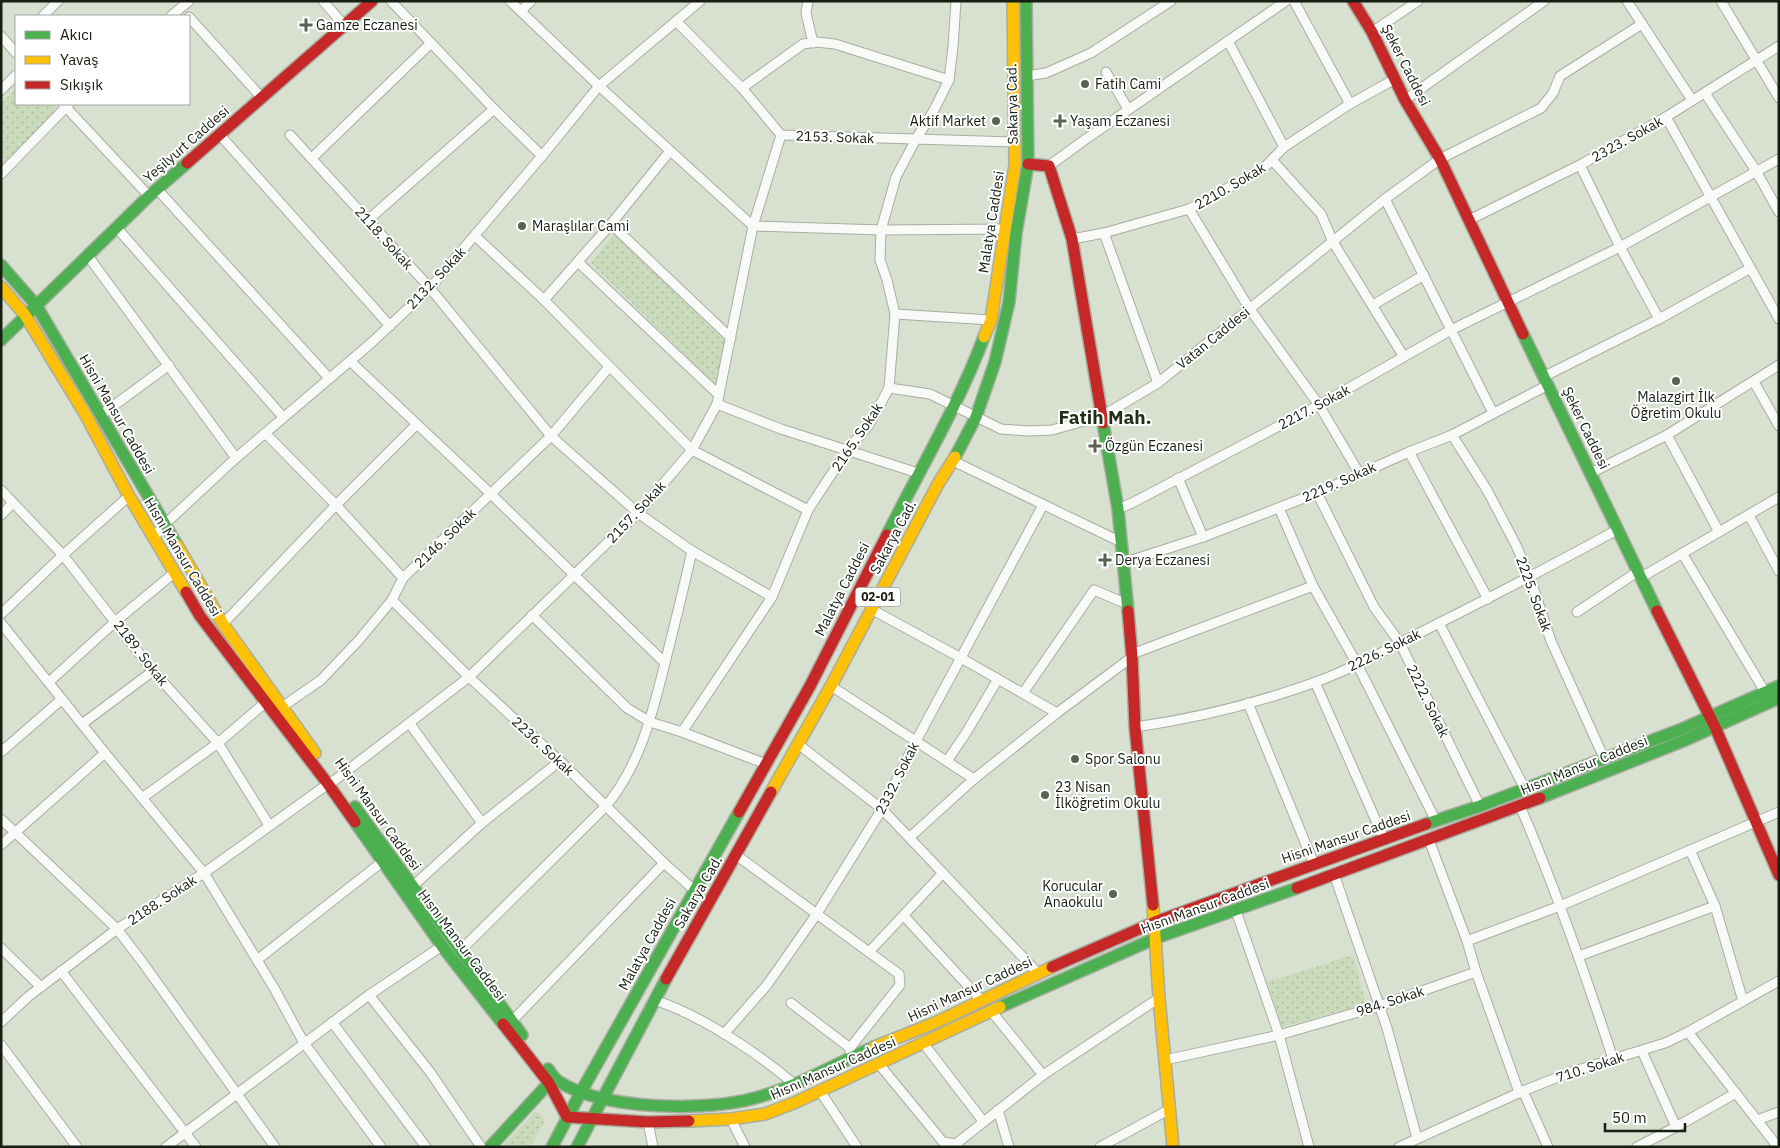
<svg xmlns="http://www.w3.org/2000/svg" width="1780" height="1148" font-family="'IBM Plex Sans',sans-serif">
	<defs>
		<pattern id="green-dots" width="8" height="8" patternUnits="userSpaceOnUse" patternTransform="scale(1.25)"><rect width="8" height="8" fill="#c9dbbb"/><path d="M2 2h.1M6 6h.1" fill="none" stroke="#acbca0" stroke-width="1.8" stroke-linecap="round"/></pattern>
	</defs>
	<rect width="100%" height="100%" fill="#d8e1d0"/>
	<g fill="url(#green-dots)">
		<polygon points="16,89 16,104 53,104 59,111 1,166 1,103"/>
		<polygon points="614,234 725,341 716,385 591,263"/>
		<polygon points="1353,955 1366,1004 1282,1027 1267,982"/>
		<path d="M535,1112C541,1113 543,1116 544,1122L530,1147H501Z"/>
	</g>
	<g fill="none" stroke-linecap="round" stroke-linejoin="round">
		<defs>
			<g id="street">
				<polyline points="323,1 344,25"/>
				<polyline points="391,1 494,109 542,156"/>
				<polyline points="510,1 599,86 753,226 881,230 1005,229"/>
				<polyline points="808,1 806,13 813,43"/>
				<polyline points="1294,1 1350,104"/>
				<polyline points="1627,1 1692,100"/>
				<polyline points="1721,1 1779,98"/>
				<polyline points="521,11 531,1"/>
				<polyline points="43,16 58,1"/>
				<polyline points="171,16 189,1"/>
				<polyline points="189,17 262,98"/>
				<polyline points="676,21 742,88 781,135 1014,142"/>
				<polyline points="1372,32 1418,1"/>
				<polyline points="1,36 16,53"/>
				<polyline points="1228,41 1284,147"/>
				<polyline points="1106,72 1128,109"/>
				<polyline points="1026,76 1046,73 1091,53 1171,1"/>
				<polyline points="742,88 803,44 816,42 835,44 949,80"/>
				<polyline points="1,90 16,75"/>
				<polyline points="1705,93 1756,171 1779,212"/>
				<polyline points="1405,100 1544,1"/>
				<polyline points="63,104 149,196"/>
				<polyline points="1666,117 1779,319"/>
				<polyline points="220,135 390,326"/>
				<polyline points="290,135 430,288 551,436 638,513 692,551 772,597"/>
				<polyline points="312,158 431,43"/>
				<polyline points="1272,160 1321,214 1333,242 1404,357"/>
				<polyline points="1580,165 1620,247 1659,319"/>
				<polyline points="1049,166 1083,141 1286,1"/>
				<polyline points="1,174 69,104"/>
				<polyline points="157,189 329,378"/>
				<polyline points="1385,199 1493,413"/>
				<polyline points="1189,209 1249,308 1319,405 1359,473"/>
				<polyline points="368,220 494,109"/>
				<polyline points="1469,220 1580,165 1666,117 1779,46"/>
				<polyline points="611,224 731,338"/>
				<polyline points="117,228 283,417"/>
				<polyline points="1104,233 1158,383"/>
				<polyline points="475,236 544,300 692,450 808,510"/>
				<polyline points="1072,239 1104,233 1189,209 1263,169 1284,147 1350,104 1395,79"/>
				<polyline points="88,256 236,458"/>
				<polyline points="578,262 719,395"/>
				<polyline points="544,300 611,224 670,151"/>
				<polyline points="1373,305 1424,275"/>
				<polyline points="895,314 991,320"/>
				<polyline points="350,361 491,494 665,663"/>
				<polyline points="1543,377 1659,319 1749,269"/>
				<polyline points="1754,382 1779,426"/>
				<polyline points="889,388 930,394 1001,429 1029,431 1052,430 1102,416 1158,383 1385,199 1440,159 1541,108 1553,93 1560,76 1642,24"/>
				<polyline points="717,404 781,429 918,473"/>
				<polyline points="101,415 169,365"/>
				<polyline points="265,433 336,505 403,578"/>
				<polyline points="1452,435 1487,490 1516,545 1530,578 1551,641 1604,758"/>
				<polyline points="1667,435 1719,532"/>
				<polyline points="1409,452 1488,599"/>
				<polyline points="953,461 1121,542"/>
				<polyline points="1591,473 1667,435 1779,365"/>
				<polyline points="1178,478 1203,537"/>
				<polyline points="1,490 63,555 153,671 218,743 269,825"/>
				<polyline points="1317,493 1374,607 1400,643 1480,806"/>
				<polyline points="1279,508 1313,586 1357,664 1436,821"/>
				<polyline points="1118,509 1132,503 1319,405 1451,330 1620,247 1779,159"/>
				<polyline points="1,515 13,503"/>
				<polyline points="1749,515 1779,571"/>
				<polyline points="153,538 164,525 236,458 370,344 430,288 542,156 599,86 700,1"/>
				<polyline points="1682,553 1765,692"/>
				<polyline points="1123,563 1203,537 1317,493 1409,452 1452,435 1548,385"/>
				<polyline points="1640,578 1779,497"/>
				<polyline points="392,600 469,677 560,761 664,863 694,890"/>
				<polyline points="871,609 961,658 1057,713"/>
				<polyline points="1577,612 1637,572"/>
				<polyline points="1,614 63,555 129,496"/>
				<polyline points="532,615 627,708 650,722 682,732 766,764"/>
				<polyline points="1,623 105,753 204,873 274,988 304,1043 381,1147"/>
				<polyline points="1439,623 1525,789"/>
				<polyline points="223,624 336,505 416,425"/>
				<polyline points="1132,654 1313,586"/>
				<polyline points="49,682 116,621 174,573"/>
				<polyline points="1315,682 1384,839"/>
				<polyline points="831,686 974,779"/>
				<polyline points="1023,693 1094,590 1127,604"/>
				<polyline points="1248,703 1314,864"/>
				<polyline points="282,707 321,680 359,640 392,600 403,578 551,436 609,367"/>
				<polyline points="82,724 153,671"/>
				<polyline points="410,724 482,823"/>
				<path d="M1135,727C1194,719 1260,702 1316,682C1358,666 1398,644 1439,623C1499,593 1558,562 1617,530"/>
				<polyline points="682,732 772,597 808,510 848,449 869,425 889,388 895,314 887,280 880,260 881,230 896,177 916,139 933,112 949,80 953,47 956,1"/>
				<polyline points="798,744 882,809 1038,973"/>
				<polyline points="1,752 62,699"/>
				<polyline points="947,761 966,733 998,679"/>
				<polyline points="142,798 218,743 266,702"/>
				<path d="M1520,806C1556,889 1585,973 1613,1059"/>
				<polyline points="1,819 117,929 143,963 275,1147"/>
				<polyline points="910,837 974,779 1057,713 1132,657"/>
				<polyline points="1,845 105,753"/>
				<polyline points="1690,850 1715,906 1743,1001"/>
				<polyline points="736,855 899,974 900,985 850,1048 851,1059"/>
				<polyline points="1334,874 1387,1028 1417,1138"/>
				<polyline points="412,887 482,823 560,761"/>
				<polyline points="1236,911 1279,1035 1309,1147"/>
				<polyline points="904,916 982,1001"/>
				<polyline points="1467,941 1560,906 1779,812"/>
				<polyline points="1,948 41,987"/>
				<path d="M461,950L606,806C641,764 653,711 666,659C675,623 684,587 692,551"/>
				<polyline points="869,952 943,873"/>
				<polyline points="1579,956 1715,906"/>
				<polyline points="257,960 382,862"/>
				<polyline points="61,971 196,1147"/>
				<polyline points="1476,972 1519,1092"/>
				<polyline points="369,995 430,1072 481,1147"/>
				<path d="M654,1000C699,1014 758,1053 794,1084"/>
				<polyline points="791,1003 850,1048"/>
				<polyline points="992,1012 1043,1075"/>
				<polyline points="512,1021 664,863"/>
				<polyline points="1,1022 29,996 117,929 204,873 328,784 335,780 469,677 638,513 692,450 717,404 753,226 781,135"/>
				<polyline points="332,1022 426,1147"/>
				<polyline points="1688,1032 1778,1147"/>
				<polyline points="724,1034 767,985 816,915 882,809 916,741 1043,505"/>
				<polyline points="924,1044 983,1121"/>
				<polyline points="1,1045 77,1147"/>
				<polyline points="1642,1051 1676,1127"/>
				<polyline points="1165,1060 1279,1035 1379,1006 1476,972 1467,941 1429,840"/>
				<polyline points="878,1063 943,1142 957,1144 958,1145"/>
				<polyline points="820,1091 857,1147"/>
				<polyline points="1523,1091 1548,1147"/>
				<polyline points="998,1110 1009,1147"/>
				<polyline points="731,1119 745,1147"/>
				<polyline points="1757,1120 1779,1112"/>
				<polyline points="648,1122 653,1147"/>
				<polyline points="166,1147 369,995 442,946"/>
				<polyline points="952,1147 1043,1075 1159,998"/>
				<polyline points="1100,1147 1170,1109"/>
				<polyline points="1399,1147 1523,1091 1568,1073 1665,1043 1688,1032 1779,981"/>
				<polyline points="1637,1147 1676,1127 1736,1093"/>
			</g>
			<g id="fast">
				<polyline points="1,265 36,305 177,545"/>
				<polyline points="1523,334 1657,611"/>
				<polyline points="1,340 149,196 187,163"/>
				<polyline points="1103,423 1118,509 1128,611"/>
				<polyline points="955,457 976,417 995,362 1009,302 1016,233 1028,164 1026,1"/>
				<path d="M887,535C920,469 958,406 984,337"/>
				<polyline points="1540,798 1683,741 1779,698"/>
				<path d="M355,807C410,884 467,958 522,1035"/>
				<polyline points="355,822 442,946 503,1024"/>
				<polyline points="1426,824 1480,806 1682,729 1779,686"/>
				<polyline points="1000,1007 1156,938 1297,888"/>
				<path d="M548,1069C551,1073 554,1078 558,1081C601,1110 706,1112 755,1098C797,1087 835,1064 874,1047"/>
				<polyline points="490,1147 549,1083"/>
				<polyline points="552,1147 581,1092 739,812"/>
				<polyline points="577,1147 666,979"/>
			</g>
			<g id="slow">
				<polyline points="1,287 25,315 84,412 129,496 186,592"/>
				<polyline points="984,337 991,320 1015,165 1013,1"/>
				<polyline points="177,545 223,624 315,753"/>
				<polyline points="771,792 831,686 938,484 955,457"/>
				<polyline points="1153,905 1159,998 1173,1147"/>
				<polyline points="874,1047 937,1022 1052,967"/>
				<polyline points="689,1121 731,1119 765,1114 794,1103 1000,1007"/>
			</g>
			<g id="jam">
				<polyline points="1353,1 1372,32 1405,100 1440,159 1523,334"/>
				<polyline points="187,163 372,1"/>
				<polyline points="1028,164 1049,166 1072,239 1103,423"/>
				<polyline points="186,592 200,616 328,784 355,822"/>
				<polyline points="1128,611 1132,657 1135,727 1153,905"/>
				<polyline points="1657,611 1715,727 1779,875"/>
				<polyline points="739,812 810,686 887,535"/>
				<polyline points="1297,888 1540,798"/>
				<polyline points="1052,967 1155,922 1426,824"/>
				<polyline points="666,979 771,792"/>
				<polyline points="503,1024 549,1083 567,1117 648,1122 689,1121"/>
			</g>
		</defs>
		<use href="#street" stroke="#a7aea1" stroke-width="11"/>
		<use href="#fast" stroke="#a7aea1" stroke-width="14"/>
		<use href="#slow" stroke="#a7aea1" stroke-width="14"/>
		<use href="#jam" stroke="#a7aea1" stroke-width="14"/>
		<use href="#street" stroke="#f9faf8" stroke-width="9"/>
		<use href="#fast" stroke="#4caf50" stroke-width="11"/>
		<use href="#slow" stroke="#ffc107" stroke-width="11"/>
		<use href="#jam" stroke="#c62828" stroke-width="11"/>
	</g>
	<g fill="#5a6254" stroke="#fff" stroke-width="2">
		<path d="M303.5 17.5h5v5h5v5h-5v5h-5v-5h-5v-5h5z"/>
		<circle cx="1085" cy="84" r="5"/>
		<circle cx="996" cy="121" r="5"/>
		<path d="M1057.5 113.5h5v5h5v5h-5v5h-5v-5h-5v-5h5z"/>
		<circle cx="522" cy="226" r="5"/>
		<circle cx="1676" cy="381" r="5"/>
		<path d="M1092.5 438.5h5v5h5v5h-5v5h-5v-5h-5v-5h5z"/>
		<path d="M1102.5 552.5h5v5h5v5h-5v5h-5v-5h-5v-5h5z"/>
		<circle cx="1075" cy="759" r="5"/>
		<circle cx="1045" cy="795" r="5"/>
		<circle cx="1113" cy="894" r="5"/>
	</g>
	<g text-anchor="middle" stroke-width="4" stroke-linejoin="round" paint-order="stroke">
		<rect fill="#fff" stroke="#5c6158" stroke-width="1" x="855.5" y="587.5" width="45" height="19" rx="4"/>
		<g font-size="12" font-weight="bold" fill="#161d11">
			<text x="878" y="601">02-01</text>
		</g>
		<g font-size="14" fill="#161d11" stroke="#fff" text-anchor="start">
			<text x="316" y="30">Gamze Eczanesi</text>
			<text x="1095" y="89">Fatih Cami</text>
			<text x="986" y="126" text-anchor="end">Aktif Market</text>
			<text x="1070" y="126">Yaşam Eczanesi</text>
			<text x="532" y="231">Maraşlılar Cami</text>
			<text x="1676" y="402" text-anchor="middle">Malazgirt İlk<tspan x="1676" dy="16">Öğretim Okulu</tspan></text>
			<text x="1105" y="451">Özgün Eczanesi</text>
			<text x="1115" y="565">Derya Eczanesi</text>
			<text x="1085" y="764">Spor Salonu</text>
			<text x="1055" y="792">23 Nisan<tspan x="1055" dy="16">İlköğretim Okulu</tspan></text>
			<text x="1103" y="891" text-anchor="end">Korucular<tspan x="1103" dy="16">Anaokulu</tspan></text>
		</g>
		<g font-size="14" fill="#161d11" stroke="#fff">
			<text transform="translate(1406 65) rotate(63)" y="5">Şeker Caddesi</text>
			<text transform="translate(1012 104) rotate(-91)" y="5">Sakarya Cad.</text>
			<text transform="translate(835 137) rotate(2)" y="5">2153. Sokak</text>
			<text transform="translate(1627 139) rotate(-29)" y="5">2323. Sokak</text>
			<text transform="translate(186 144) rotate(-41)" y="5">Yeşilyurt Caddesi</text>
			<text transform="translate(1230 186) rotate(-30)" y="5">2210. Sokak</text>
			<text transform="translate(991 222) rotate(-81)" y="5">Malatya Caddesi</text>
			<text transform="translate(384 238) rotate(48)" y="5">2118. Sokak</text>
			<text transform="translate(436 278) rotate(-47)" y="5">2132. Sokak</text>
			<text transform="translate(1213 338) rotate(-39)" y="5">Vatan Caddesi</text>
			<text transform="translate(1314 407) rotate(-28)" y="5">2217. Sokak</text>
			<text transform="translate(117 414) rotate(60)" y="5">Hisni Mansur Caddesi</text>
			<text transform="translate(1586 428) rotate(64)" y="5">Şeker Caddesi</text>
			<text transform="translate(857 437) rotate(-56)" y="5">2165. Sokak</text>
			<text transform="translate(1339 482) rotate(-24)" y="5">2219. Sokak</text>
			<text transform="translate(636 512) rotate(-47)" y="5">2157. Sokak</text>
			<text transform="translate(893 537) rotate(-62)" y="5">Sakarya Cad.</text>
			<text transform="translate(445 538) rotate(-44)" y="5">2146. Sokak</text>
			<text transform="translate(183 557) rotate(59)" y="5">Hısnı Mansur Caddesi</text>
			<text transform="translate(842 589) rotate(-63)" y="5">Malatya Caddesi</text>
			<text transform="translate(1534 594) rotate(70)" y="5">2225. Sokak</text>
			<text transform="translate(1384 650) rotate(-26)" y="5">2226. Sokak</text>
			<text transform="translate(141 653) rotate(52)" y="5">2189. Sokak</text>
			<text transform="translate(1428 701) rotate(64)" y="5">2222. Sokak</text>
			<text transform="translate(543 746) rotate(43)" y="5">2236. Sokak</text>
			<text transform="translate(1584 765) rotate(-22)" y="5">Hısnı Mansur Caddesi</text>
			<text transform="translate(897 778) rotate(-63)" y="5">2332. Sokak</text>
			<text transform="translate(378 814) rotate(54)" y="5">Hisni Mansur Caddesi</text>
			<text transform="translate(1346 837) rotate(-19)" y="5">Hisni Mansur Caddesi</text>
			<text transform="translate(698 892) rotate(-60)" y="5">Sakarya Cad.</text>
			<text transform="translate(162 900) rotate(-33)" y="5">2188. Sokak</text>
			<text transform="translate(1205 906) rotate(-20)" y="5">Hısnı Mansur Caddesi</text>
			<text transform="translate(647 944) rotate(-61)" y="5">Malatya Caddesi</text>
			<text transform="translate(462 945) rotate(53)" y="5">Hısnı Mansur Caddesi</text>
			<text transform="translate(970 989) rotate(-25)" y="5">Hisni Mansur Caddesi</text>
			<text transform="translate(1390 1001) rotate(-18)" y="5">984. Sokak</text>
			<text transform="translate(1590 1067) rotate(-18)" y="5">710. Sokak</text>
			<text transform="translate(833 1068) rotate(-24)" y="5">Hısnı Mansur Caddesi</text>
		</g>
		<g font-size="19" font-weight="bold" fill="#212f15" stroke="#fff">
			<text x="1105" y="424">Fatih Mah.</text>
		</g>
	</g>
	<rect width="1780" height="1148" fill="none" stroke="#161d11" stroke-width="5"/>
	<rect x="15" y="15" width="175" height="90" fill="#ffffff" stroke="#a2a5a0"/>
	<rect x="25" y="31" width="25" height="8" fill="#4caf50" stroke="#a2a5a0"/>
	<text x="60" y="40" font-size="15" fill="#161d11">Akıcı</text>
	<rect x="25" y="56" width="25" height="8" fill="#ffc107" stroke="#a2a5a0"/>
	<text x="60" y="65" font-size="15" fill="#161d11">Yavaş</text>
	<rect x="25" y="81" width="25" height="8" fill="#c62828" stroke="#a2a5a0"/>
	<text x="60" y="90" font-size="15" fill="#161d11">Sıkışık</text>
	<path d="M1605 1123v8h80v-8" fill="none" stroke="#161d11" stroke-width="2.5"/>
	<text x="1612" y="1123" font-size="15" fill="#161d11" stroke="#ffffff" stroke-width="4" paint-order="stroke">50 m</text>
</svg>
